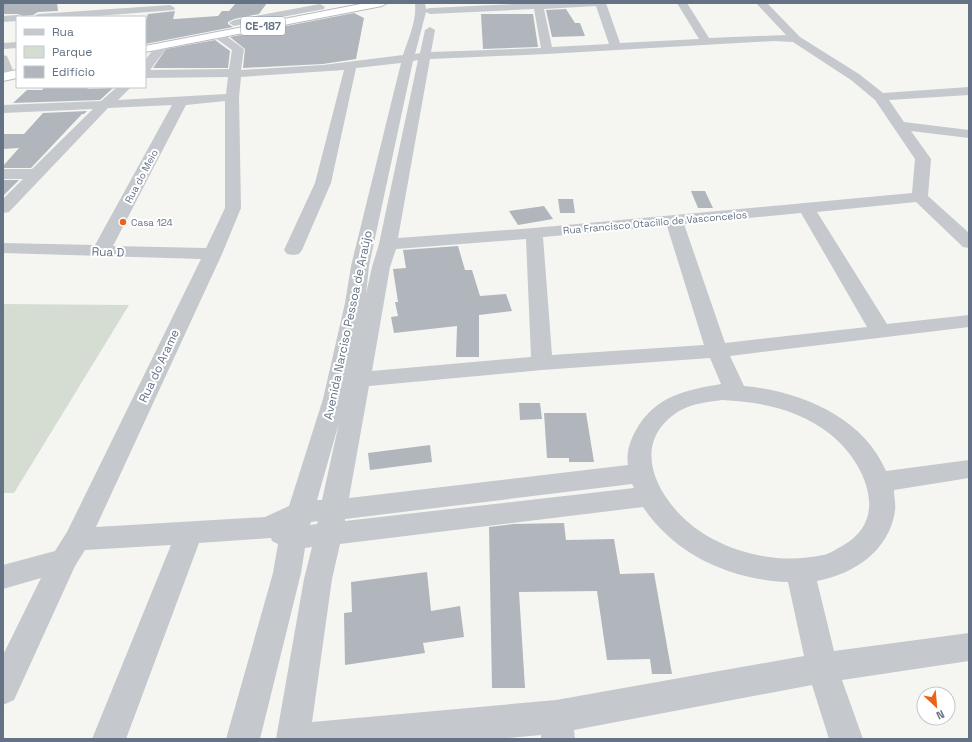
<svg xmlns="http://www.w3.org/2000/svg" width="972" height="742" font-family="'Space Grotesk',sans-serif">
	<rect width="100%" height="100%" fill="#f5f6f2"/>
	<polygon fill="#d5ddd2" points="3,304 129,305 14,493 3,493"/>
	<g fill="#b0b6bc">
		<polygon points="3,3 57,3 58,11 38,12 33,15 23,16 17,14 3,14"/>
		<polygon points="236,3 267,3 259,14 234,19 228,22 228,24 233,27 145,44 145,24 148,14 175,11 173,19 175,19 218,16 222,11 229,11"/>
		<polygon points="566,9 575,23 580,23 585,36 552,37 546,10"/>
		<polygon points="354,13 364,18 356,59 323,64 243,68 245,49 230,37"/>
		<polygon points="481,14 533,14 538,47 483,49"/>
		<polygon points="215,40 230,51 228,68 153,68 166,49"/>
		<polygon points="44,88 88,88 87,89 113,88 100,100 13,103 27,90 42,90"/>
		<polygon points="87,111 84,114 82,114 31,168 3,168 3,166 19,148 3,149 3,134 24,134 43,113"/>
		<polygon points="3,180 19,180 3,196"/>
		<polygon points="691,191 705,191 713,208 698,208"/>
		<polygon points="558,199 573,199 575,213 560,213"/>
		<polygon points="544,206 553,219 518,225 509,211"/>
		<polygon points="458,246 465,270 472,270 480,296 506,294 512,311 479,315 479,357 456,357 457,326 394,333 391,317 398,316 395,302 398,302 393,269 406,268 403,250"/>
		<polygon points="519,403 540,403 542,419 520,420"/>
		<polygon points="544,413 586,413 594,462 569,462 569,458 547,458"/>
		<polygon points="430,445 432,462 370,470 368,453"/>
		<polygon points="564,523 566,540 614,539 620,574 654,573 672,674 652,674 650,659 607,660 597,591 519,592 525,688 492,688 489,527 513,524"/>
		<polygon points="427,572 431,611 460,606 464,637 423,643 425,653 345,665 344,613 352,612 351,582"/>
	</g>
	<g fill="none" stroke-linecap="round" stroke-linejoin="round">
		<defs>
			<g id="highway">
				<polygon points="366,3 387,3 382,6 145,52 145,46"/>
				<polygon points="17,70 17,78 3,81 3,73"/>
			</g>
		</defs>
		<use href="#highway" stroke="#b7babe" stroke-width="2"/>
		<g fill="#c5c8cc" fill-rule="evenodd">
			<path d="M415,3H425L426,9L430,8L536,3H606L620,43L699,39L677,3H687L709,38L786,35L756,3H767L800,37L859,74L883,93L969,87V95L889,100L904,122L969,130V138L911,131L931,159L928,196L969,233V248L963,247L916,202L817,212L887,324L969,315V327L730,356L744,386C800,391 863,417 886,471L969,460V478L894,490C894,496 896,505 895,511C889,551 854,574 817,581L834,651L969,633V661L842,680L863,739H829L812,685L574,730L575,739H541V735L496,739H276L304,579L312,547L305,548L301,573L260,739H226L273,573L278,544L272,541L271,538L199,543L126,739H92L171,545L85,550L75,566L14,700L3,705V655L41,578L3,589V565L55,551L67,532L201,259L3,253V243L95,245L172,105L108,108L9,212L3,213V199L23,179H3V169H32L93,109L3,113V105L101,101L117,87H131L118,100L226,94L228,77L145,78V60L153,50L152,46L154,44H162L165,50L150,70L229,69L232,50L214,37L212,35L214,33H222L244,49L241,70L323,65L403,55C408,39 417,21 415,3ZM596,6L609,44L552,47L544,9ZM534,9L541,48L431,52L435,30L430,27L425,30L420,53L415,54L426,12L430,14ZM774,41L793,42L851,80L875,100L915,159L912,193L534,228L398,238L430,59L547,54ZM418,60L379,244L372,267L366,294L369,266L413,61ZM401,63L351,266L345,303L323,399L289,506L265,517L96,527L222,254L241,208L239,97L241,77L344,70L315,183L284,250L287,254L293,255L299,254L302,250L331,183L356,68ZM225,101V208L206,248L113,246L186,105ZM801,213L867,327L725,343L684,224ZM667,226L704,345L552,355L543,237ZM526,239L531,357L372,371L390,267L396,249ZM710,358L721,384C686,390 655,396 636,430C630,441 626,452 628,465L349,498L369,386L542,370ZM722,400C761,402 798,409 830,434C864,461 892,519 842,546C836,549 830,554 823,555C783,564 738,555 704,534C661,507 623,444 681,410C694,403 708,402 722,400ZM339,423L322,500H317ZM632,484L634,488L345,521V519ZM643,507C675,555 731,580 788,582L804,656L556,700L312,722L332,579L340,544ZM318,521L317,524L310,525L311,522Z"/>
			<polygon points="320,4 325,7 324,9 234,26 229,23 234,20"/>
			<polygon points="170,5 175,8 174,10 84,17 33,17 38,14"/>
			<polygon points="17,15 22,17 17,17 17,21 3,22 3,16"/>
			<polygon points="17,42 17,48 3,49 3,43"/>
			<polygon points="3,55 7,56 15,75 13,78 5,78 3,75"/>
		</g>
		<use href="#highway" fill="#fff" fill-rule="evenodd"/>
	</g>
	<circle fill="#ed631b" stroke="#fff" stroke-width="1.5" cx="123" cy="222" r="4"/>
	<g text-anchor="middle" stroke-width="4" stroke-linejoin="round" paint-order="stroke">
		<g font-size="10" fill="#637285" stroke="#fff">
			<text transform="translate(141 176) rotate(-62)" y="4">Rua do Meio</text>
			<text transform="translate(655 222) rotate(-5)" y="4">Rua Francisco Otacilio de Vasconcelos</text>
		</g>
		<g font-size="10" fill="#637285" stroke="#fff" text-anchor="start">
			<text x="131" y="226">Casa 124</text>
		</g>
		<rect fill="#fff" stroke="#929caa" stroke-width="1" x="241" y="17" width="44" height="18" rx="3"/>
		<g font-size="11" font-weight="bold" fill="#637285">
			<text x="263" y="30">CE-187</text>
		</g>
		<g font-size="12" fill="#637285" stroke="#fff">
			<text transform="translate(108 252) rotate(2)" y="4">Rua D</text>
			<text transform="translate(348 325) rotate(-78)" y="4">Avenida Narciso Pessoa de Araújo</text>
			<text transform="translate(159 366) rotate(-65)" y="4">Rua do Arame</text>
		</g>
	</g>
	<rect width="972" height="742" fill="none" stroke="#637285" stroke-width="8"/>
	<rect x="16" y="16" width="130" height="72" fill="#ffffff" stroke="#c1c7ce"/>
	<rect x="24" y="29" width="20" height="6" fill="#c5c8cc" stroke="#c1c7ce"/>
	<text x="52" y="36" font-size="12" fill="#637285">Rua</text>
	<rect x="24" y="46" width="20" height="12" fill="#d5ddd2" stroke="#c1c7ce"/>
	<text x="52" y="56" font-size="12" fill="#637285">Parque</text>
	<rect x="24" y="66" width="20" height="12" fill="#b0b6bc" stroke="#c1c7ce"/>
	<text x="52" y="76" font-size="12" fill="#637285">Edifício</text>
	<g transform="translate(936 706) rotate(154)"><circle r="19" fill="#ffffff" stroke="#c1c7ce"/>
	<path d="M0-3L7 15L0 10L-7 15Z" fill="#ed631b"/>
	<text y="-6" font-size="11" font-weight="bold" text-anchor="middle" fill="#637285">N</text>
	</g>
</svg>
